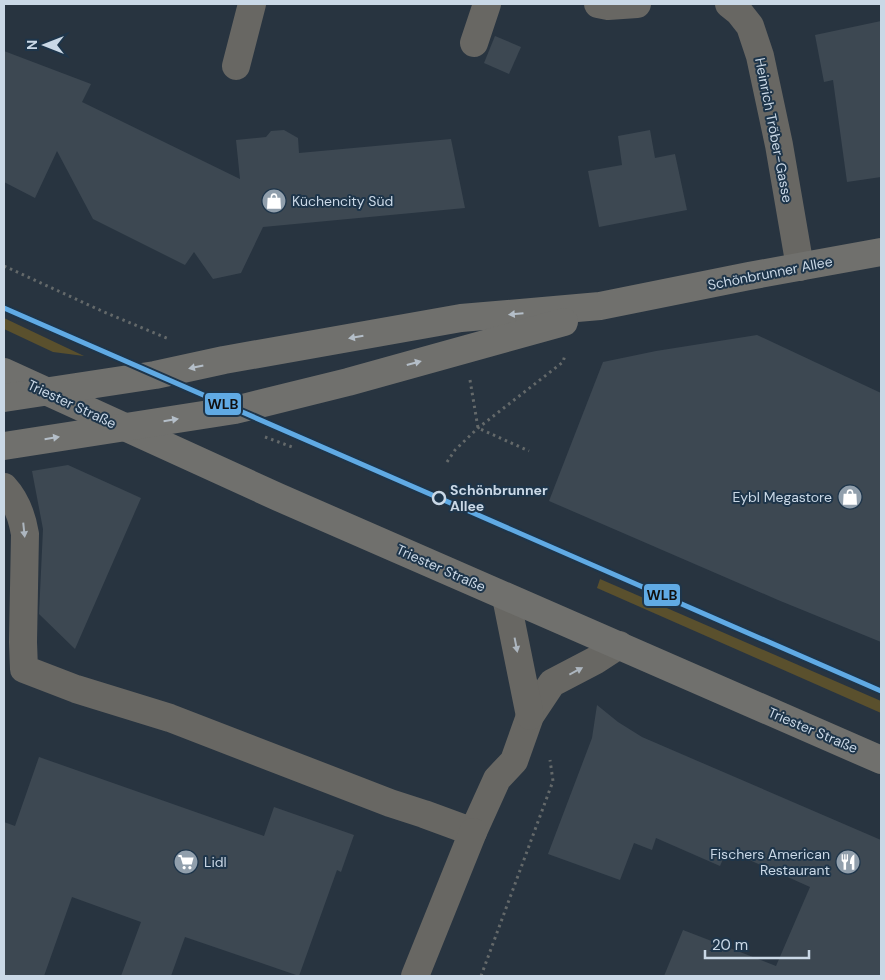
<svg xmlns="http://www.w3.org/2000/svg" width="885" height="980" font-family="'DM Sans',sans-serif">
	<rect width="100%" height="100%" fill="#283440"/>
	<g fill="#5a502d">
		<polygon points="4,318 84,356 53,352 4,329"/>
		<polygon points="600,579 881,701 881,713 597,588"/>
	</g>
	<g fill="#3d4852">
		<polygon points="881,21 881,177 847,182 833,80 824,82 815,35"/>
		<polygon points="495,36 521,47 509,74 484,63"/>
		<polygon points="4,51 91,84 82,102 240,179 236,140 266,137 271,131 284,130 298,138 299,153 451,139 465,208 263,227 241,273 213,279 194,252 185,265 93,219 57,151 35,198 4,182"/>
		<polygon points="650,130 655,158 675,154 687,210 599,227 588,171 622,165 618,136"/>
		<polygon points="757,335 881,393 881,642 778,600 549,501 603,362 656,351"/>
		<polygon points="68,465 141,498 75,649 39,614 43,529 32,471"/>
		<polygon points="597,705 618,722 642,737 881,840 881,976 664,976 683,930 776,966 810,887 727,850 720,866 656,838 652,850 634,843 620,880 548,854 592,738"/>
		<polygon points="39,757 264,836 274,807 354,835 341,872 337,870 299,976 185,937 171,976 121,976 141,922 72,897 44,976 4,976 4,822 15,826"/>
	</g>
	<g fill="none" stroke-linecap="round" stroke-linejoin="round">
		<g stroke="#64696a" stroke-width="3" stroke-dasharray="2.5 4" stroke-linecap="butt">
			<polyline points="4,266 104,312 169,339"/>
			<polyline points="470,380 478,428 529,451"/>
			<polyline points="265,437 292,447"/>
			<polyline points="447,462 455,450 478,428 563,362 565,355"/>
			<polyline points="481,976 553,781 550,760"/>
		</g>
		<g stroke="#686763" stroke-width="28">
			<polyline points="598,4 608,6 637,4"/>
			<polyline points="729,4 739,12 750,26 760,56 779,145 800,267"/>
			<polyline points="474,43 487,4"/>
			<polyline points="236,66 252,4"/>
			<path d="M4,487C16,500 22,516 25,534L23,642L24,669L76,689L170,718L390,803L424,814L473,832L497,779L514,761L530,716L552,683L596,660L619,645"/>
			<polyline points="506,597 530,716"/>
			<polyline points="415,976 473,832"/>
		</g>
		<g stroke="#70706d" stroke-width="28">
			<polyline points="4,372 278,497 881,760"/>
			<polyline points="4,398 155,375 224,360 461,318 600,306 749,276 881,252"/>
			<polyline points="4,446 235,410 348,382 564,322"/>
		</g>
		<defs>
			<polyline id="rail-1" points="4,308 881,691"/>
		</defs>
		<use href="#rail-1" stroke="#1e354a" stroke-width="9"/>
		<use href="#rail-1" stroke="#60aae4" stroke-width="5"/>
	</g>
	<defs><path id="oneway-solid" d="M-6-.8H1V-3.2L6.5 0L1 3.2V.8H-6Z" transform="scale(1.25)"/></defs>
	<g fill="#b4bec8">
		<use href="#oneway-solid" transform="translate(516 314) rotate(175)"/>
		<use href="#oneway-solid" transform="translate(356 337) rotate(170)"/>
		<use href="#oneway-solid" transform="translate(414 363) rotate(-15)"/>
		<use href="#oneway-solid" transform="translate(196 367) rotate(168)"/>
		<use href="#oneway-solid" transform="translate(171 420) rotate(-9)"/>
		<use href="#oneway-solid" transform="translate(52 438) rotate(-9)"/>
	</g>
	<g fill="#adb6bf">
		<use href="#oneway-solid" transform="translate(24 530) rotate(84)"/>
		<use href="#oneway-solid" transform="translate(516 645) rotate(79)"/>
		<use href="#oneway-solid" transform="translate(576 671) rotate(-28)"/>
	</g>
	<defs>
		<symbol id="shop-disc" viewBox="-11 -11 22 22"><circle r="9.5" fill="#919fac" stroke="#1e354a"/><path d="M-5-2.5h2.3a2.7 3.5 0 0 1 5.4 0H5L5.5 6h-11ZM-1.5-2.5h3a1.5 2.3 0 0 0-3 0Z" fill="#fff"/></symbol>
		<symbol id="supermarket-disc" viewBox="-11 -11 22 22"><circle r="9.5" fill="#919fac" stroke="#1e354a"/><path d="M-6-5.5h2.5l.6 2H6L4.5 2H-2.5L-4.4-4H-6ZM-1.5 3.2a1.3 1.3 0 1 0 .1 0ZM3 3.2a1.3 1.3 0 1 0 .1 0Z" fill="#fff"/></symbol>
		<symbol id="restaurant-disc" viewBox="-11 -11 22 22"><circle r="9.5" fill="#919fac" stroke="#1e354a"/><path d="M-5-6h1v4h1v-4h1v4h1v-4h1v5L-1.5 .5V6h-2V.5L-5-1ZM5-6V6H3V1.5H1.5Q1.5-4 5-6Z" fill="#fff"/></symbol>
	</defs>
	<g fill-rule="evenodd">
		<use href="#shop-disc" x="260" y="187" width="28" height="28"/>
		<use href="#shop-disc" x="836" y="483" width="28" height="28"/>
		<use href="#supermarket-disc" x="172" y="848" width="28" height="28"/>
		<use href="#restaurant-disc" x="834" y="848" width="28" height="28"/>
	</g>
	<circle fill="#1e354a" stroke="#cad8e6" stroke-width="2.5" cx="439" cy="498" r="6"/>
	<g text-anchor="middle" stroke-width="4" stroke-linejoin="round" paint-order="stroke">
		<g font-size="14" fill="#cad8e6" stroke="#1e354a">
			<text transform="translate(774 130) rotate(79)" y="5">Heinrich Tröber-Gasse</text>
			<text transform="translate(770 273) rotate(-11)" y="5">Schönbrunner Allee</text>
			<text transform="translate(72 404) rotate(25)" y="5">Triester Straße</text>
			<text transform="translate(441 568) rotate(24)" y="5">Triester Straße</text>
			<text transform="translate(813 730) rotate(23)" y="5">Triester Straße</text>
		</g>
		<g font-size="14" fill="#cad8e6" stroke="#1e354a" text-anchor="start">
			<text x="292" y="206">Küchencity Süd</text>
			<text x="832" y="502" text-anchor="end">Eybl Megastore</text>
			<text x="830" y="859" text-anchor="end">Fischers American<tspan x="830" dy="16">Restaurant</tspan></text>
			<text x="204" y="867">Lidl</text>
		</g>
		<g font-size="14" font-weight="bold" fill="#cad8e6" stroke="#1e354a" text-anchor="start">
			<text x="450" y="495">Schönbrunner<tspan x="450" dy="16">Allee</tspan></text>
		</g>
	</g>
	<g stroke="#1e354a" stroke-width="2">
		<rect x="204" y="392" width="38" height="24" rx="5" fill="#60aae4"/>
		<rect x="643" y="583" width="38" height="24" rx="5" fill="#60aae4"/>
	</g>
	<g font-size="14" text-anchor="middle" font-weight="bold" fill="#111">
		<text x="223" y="409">WLB</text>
		<text x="662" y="600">WLB</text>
	</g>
	<rect width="885" height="980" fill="none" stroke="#cad8e6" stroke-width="10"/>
	<g transform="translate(45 45) rotate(270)" stroke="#1e354a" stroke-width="4" paint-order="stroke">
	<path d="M0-4L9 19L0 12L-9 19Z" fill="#cad8e6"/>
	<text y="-8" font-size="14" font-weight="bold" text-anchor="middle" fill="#cad8e6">N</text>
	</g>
	<path d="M705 950v8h104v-8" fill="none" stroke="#cad8e6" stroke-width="2.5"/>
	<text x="712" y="950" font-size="15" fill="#cad8e6" stroke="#1e354a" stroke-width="4" paint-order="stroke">20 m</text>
</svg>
